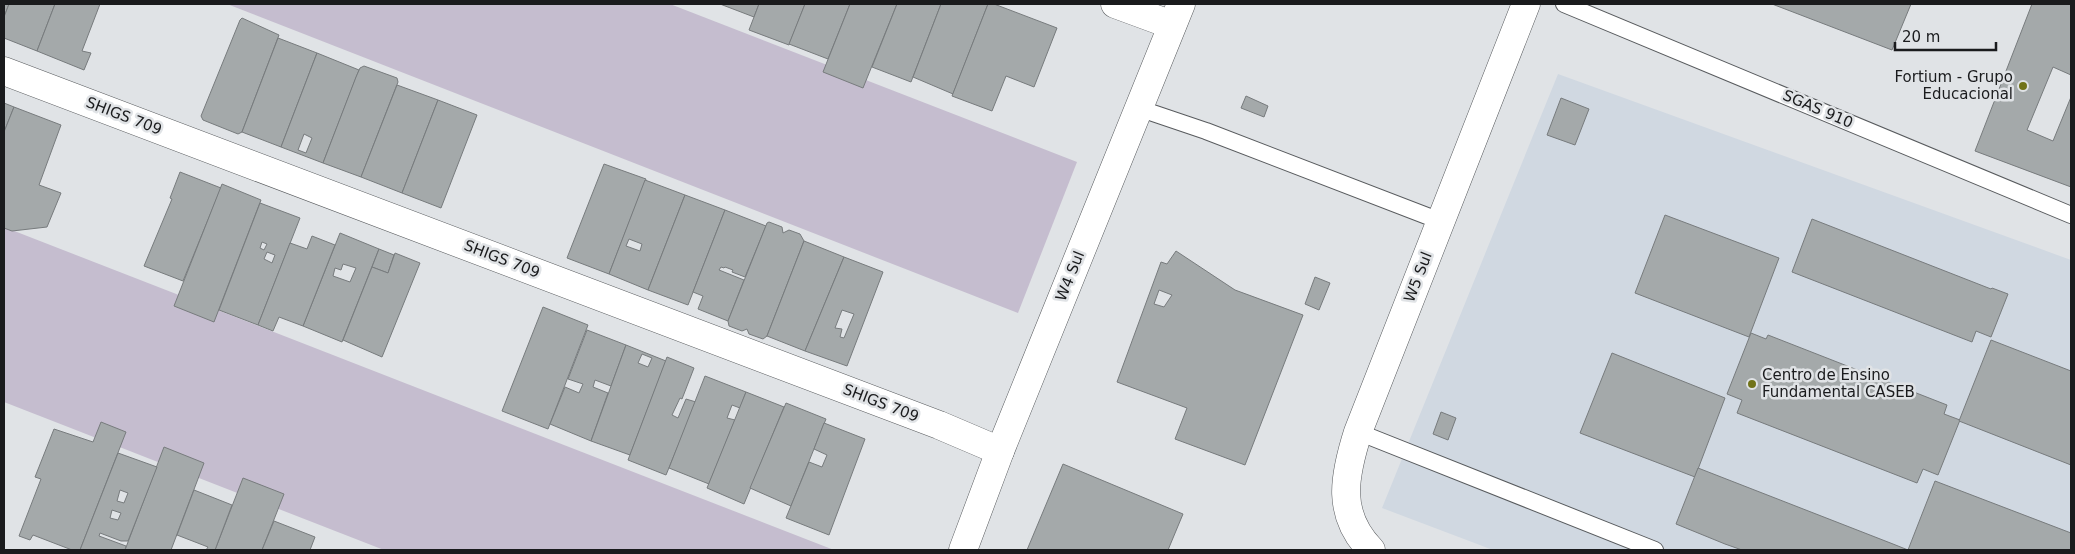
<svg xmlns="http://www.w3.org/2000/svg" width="2075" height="554" font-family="'DejaVu Sans',sans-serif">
	<rect width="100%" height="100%" fill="#e0e3e6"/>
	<polygon fill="#d0d8e1" points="1558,74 2071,260 2071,550 1493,550 1382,508"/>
	<g fill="#c5bdcf">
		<polygon points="227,4 670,4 1077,162 1018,313"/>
		<polygon points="4,227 834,550 384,550 4,402"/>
	</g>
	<g fill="#a4a9aa" stroke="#777b7d" fill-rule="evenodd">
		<polygon points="4,4 9,4 4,17"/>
		<polygon points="9,4 55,4 37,51 4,38 4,17"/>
		<polygon points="55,4 100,4 82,51 91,53 84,70 37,51"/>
		<polygon points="720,4 759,4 754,17"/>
		<polygon points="759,4 805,4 789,45 749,30"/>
		<polygon points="805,4 850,4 828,59 789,44"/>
		<polygon points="850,4 897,4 863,88 823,72"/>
		<polygon points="897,4 941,4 911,82 872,67"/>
		<polygon points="941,4 988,4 953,94 913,77"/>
		<polygon points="988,4 994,4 1057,28 1034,87 1006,76 992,111 952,96"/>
		<polygon points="1772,4 1911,4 1892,50"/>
		<polygon points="2032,4 2071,4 2071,75 2053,67 2027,130 2053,141 2071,97 2071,187 1975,151"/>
		<polygon points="242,18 279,35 242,132 238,134 203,120 201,116 240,20"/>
		<polygon points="278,38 317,53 281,147 242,132"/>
		<path d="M317,53L359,70L323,163L281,147ZM304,134L312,138L306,153L298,150Z"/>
		<polygon points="364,66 397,78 398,82 361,177 323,163 356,77 360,68"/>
		<polygon points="397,85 438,100 402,193 361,177"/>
		<polygon points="1246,96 1268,106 1264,117 1241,108"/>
		<polygon points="1561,98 1589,109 1575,145 1547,135"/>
		<polygon points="438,100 477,115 441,208 402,193"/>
		<polygon points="4,103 14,107 4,132"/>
		<polygon points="14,107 61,125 39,185 61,193 47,227 12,231 4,228 4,132"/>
		<polygon points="604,164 646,179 609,274 567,258"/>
		<polygon points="180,172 221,188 183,281 144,266 172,199 170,198"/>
		<path d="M645,180L685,195L648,290L609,274ZM629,239L642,244L640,251L626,246Z"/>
		<polygon points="222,184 261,200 214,322 174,306"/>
		<polygon points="685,195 725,210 688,305 648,290"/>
		<path d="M260,203L300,218L258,325L219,310ZM262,242L267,244L264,250L260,248ZM267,252L275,255L272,263L264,259Z"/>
		<polygon points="725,210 766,226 745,277 732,272 733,270 725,267 724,268 721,267 719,270 744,280 728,321 698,309 703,296 693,292"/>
		<polygon points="1665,215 1779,258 1749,337 1635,293"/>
		<polygon points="1812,219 1991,289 1992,288 2008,294 1991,337 1976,331 1972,342 1792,272"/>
		<polygon points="769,222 782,227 783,233 789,230 800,234 804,241 767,336 763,339 749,334 747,329 742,331 729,326 728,321 767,223"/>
		<path d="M340,233L379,249L342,342L303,326ZM343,264L356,268L350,282L333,276L335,268L341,270Z"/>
		<polygon points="312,236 335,245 303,326 279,317 273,331 258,325 290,243 307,249"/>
		<polygon points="804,241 844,257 805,351 767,336"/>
		<polygon points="379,249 394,255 388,273 372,267"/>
		<path d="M1176,251L1235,290L1303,315L1245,465L1175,439L1187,408L1117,382L1161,262L1167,264ZM1159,290L1172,295L1164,307L1154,304Z"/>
		<polygon points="395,253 420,263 382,357 343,340 372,267 388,273"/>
		<path d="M844,257L883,272L847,366L805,351ZM842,310L854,314L844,338L840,337L842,329L835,328Z"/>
		<polygon points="1315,277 1330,283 1319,310 1305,304"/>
		<polygon points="543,307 588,325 548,429 502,411"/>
		<polygon points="587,330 626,345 611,386 595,380 593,387 608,393 591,441 550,424 565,387 579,393 583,384 568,379"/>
		<polygon points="1751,333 1766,339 1768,335 1947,405 1944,414 1960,420 1938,475 1923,469 1917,483 1737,413 1742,400 1727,394"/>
		<polygon points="1991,340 2071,371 2071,465 1959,421"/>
		<path d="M626,345L666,361L630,455L591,441ZM642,354L652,358L648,367L638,363Z"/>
		<polygon points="1612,353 1725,398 1695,477 1580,433"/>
		<polygon points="667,357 694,368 682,399 680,398 672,415 678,418 686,399 696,402 666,475 628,460"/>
		<polygon points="705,376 746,392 740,408 732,405 727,418 735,420 709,484 669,468"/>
		<polygon points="746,392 784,407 744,504 707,488"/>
		<polygon points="786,403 826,419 791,506 750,488"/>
		<polygon points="1441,412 1456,418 1448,440 1433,434"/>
		<polygon points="101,422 126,432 80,550 72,550 33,535 30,540 19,536 41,479 35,477 54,429 93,442"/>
		<polygon points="824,423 865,439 829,535 786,518 809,462 822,467 827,455 814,449"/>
		<polygon points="164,447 204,463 171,550 125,550"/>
		<path d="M118,453L157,467L128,541H121L100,533L99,536L126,546L125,550H80ZM120,490L128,493L124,503L117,501ZM112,510L121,513L118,520L110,518Z"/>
		<polygon points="1063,464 1183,514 1168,550 1027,550"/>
		<polygon points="1698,468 1893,544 1908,550 1742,550 1725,544 1676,524"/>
		<polygon points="243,478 284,494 262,550 215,550"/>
		<polygon points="1935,481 2071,533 2071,550 1908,550"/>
		<polygon points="194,490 232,505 215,550 206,550 208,547 177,535"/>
		<polygon points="274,521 315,537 310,550 262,550"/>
	</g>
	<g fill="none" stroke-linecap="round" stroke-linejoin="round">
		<defs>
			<g id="service">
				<polyline points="1564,4 2071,215"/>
				<polyline points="1138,108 1206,131 1440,221"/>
				<polyline points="1358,432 1655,550"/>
			</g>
			<g id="minor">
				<polyline points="1115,4 1172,25"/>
				<polyline points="4,71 939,425 1000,451"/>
			</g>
			<g id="secondary">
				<polyline points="963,550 1000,451 1181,4"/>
				<path d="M1371,550C1336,514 1344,476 1358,432L1526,4"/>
			</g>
		</defs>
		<use href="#service" stroke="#585b5e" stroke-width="18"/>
		<use href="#minor" stroke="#585b5e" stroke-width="29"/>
		<use href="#secondary" stroke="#585b5e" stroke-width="29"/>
		<use href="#service" stroke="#fff" stroke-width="16"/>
		<use href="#minor" stroke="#fff" stroke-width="28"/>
		<use href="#secondary" stroke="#fff" stroke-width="28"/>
	</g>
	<g fill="#717319" stroke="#e0e3e6" stroke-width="2">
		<circle cx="2023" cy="86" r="5"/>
		<circle cx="1752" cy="384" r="5"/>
	</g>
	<g text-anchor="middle" stroke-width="5" stroke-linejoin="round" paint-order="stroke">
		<g font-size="15" fill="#1a1b1d" stroke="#e0e3e6" text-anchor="end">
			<text x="2013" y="82">Fortium - Grupo<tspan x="2013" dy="17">Educacional</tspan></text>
			<text x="1762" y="380" text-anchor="start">Centro de Ensino<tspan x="1762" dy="17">Fundamental CASEB</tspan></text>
		</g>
		<g font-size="15" fill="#1a1b1d" stroke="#e0e3e6">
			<text transform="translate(1818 109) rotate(23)" y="5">SGAS 910</text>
			<text transform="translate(124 116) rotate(21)" y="5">SHIGS 709</text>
			<text transform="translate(502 259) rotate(21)" y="5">SHIGS 709</text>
			<text transform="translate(1070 276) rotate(-68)" y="5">W4 Sul</text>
			<text transform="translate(1418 277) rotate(-69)" y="5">W5 Sul</text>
			<text transform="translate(881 403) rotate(21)" y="5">SHIGS 709</text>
		</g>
	</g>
	<rect width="2075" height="554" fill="none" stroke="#1a1b1d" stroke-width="10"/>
	<path d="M1895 42v8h101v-8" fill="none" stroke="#1a1b1d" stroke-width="2.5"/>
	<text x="1902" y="42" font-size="15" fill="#1a1b1d" stroke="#e0e3e6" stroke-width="4" paint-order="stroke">20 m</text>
</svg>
